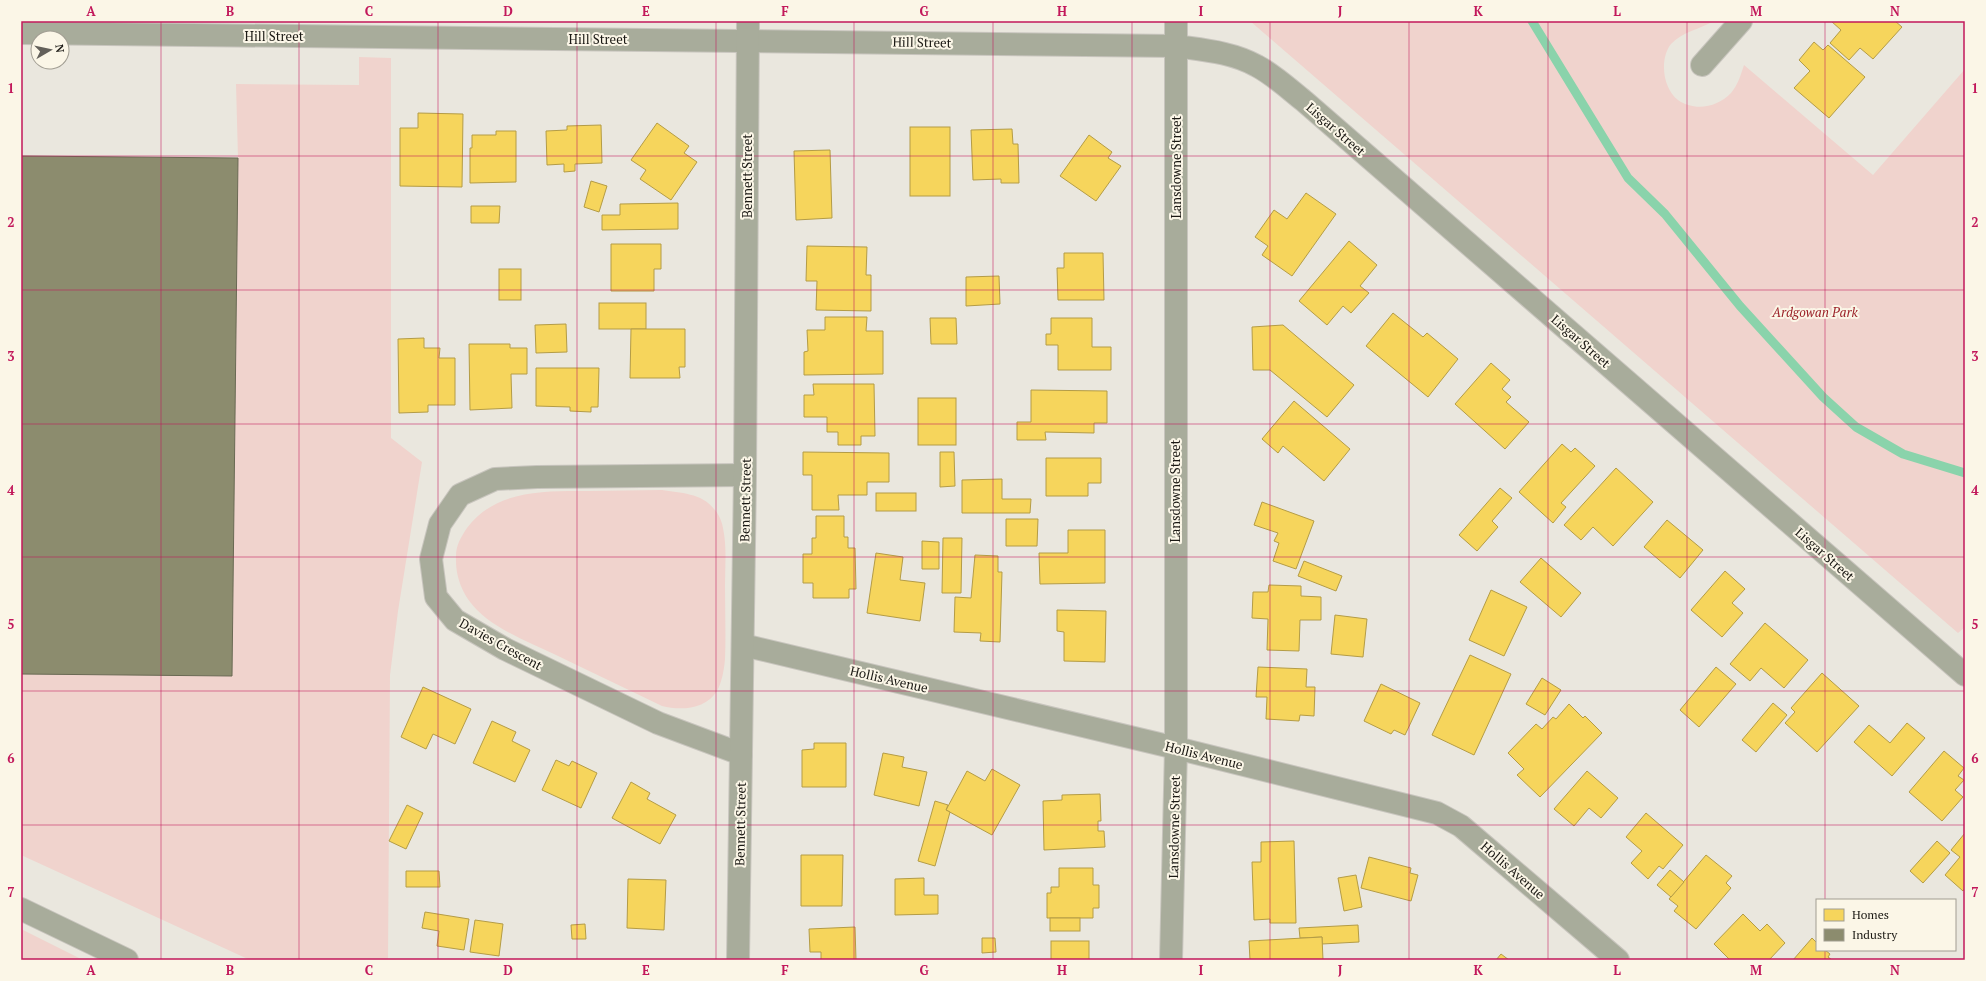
<svg xmlns="http://www.w3.org/2000/svg" width="1986" height="981" font-family="'PT Serif',serif">
	<rect width="100%" height="100%" fill="#eae7de"/>
	<g fill="#f0d3cd">
		<path d="M1250,21H1714C1700,29 1682,32 1671,44C1659,59 1663,89 1678,100C1695,112 1718,107 1731,93C1738,85 1741,74 1744,65L1873,175L1965,69V627L1958,633Z"/>
		<polygon points="359,57 391,58 391,438 422,462 398,611 390,675 388,960 250,960 21,855 21,674 232,676 238,158 236,84 359,85"/>
		<path d="M662,490C680,493 702,493 714,509C719,514 722,522 723,528C727,547 725,567 725,586C725,610 726,635 725,659C724,670 722,682 717,691C706,709 681,711 662,706C627,689 591,672 556,655C533,644 507,634 486,618C466,602 455,582 456,556C456,545 461,537 467,528C496,489 546,491 589,491C613,491 637,490 662,490Z"/>
		<polygon points="21,929 83,960 21,960"/>
	</g>
	<g fill="#f6d55c" stroke="#b49c46">
		<polygon points="1831,21 1895,21 1902,27 1873,59 1860,48 1849,60 1830,43 1841,30"/>
		<polygon points="1814,42 1823,50 1828,45 1865,77 1829,118 1794,88 1810,71 1799,60"/>
		<polygon points="418,113 463,114 462,187 400,186 400,128 418,128"/>
		<polygon points="657,123 689,146 684,153 697,162 671,200 640,179 646,170 631,160"/>
		<polygon points="601,125 602,163 575,164 575,171 564,172 564,164 547,165 546,131 567,130 567,126"/>
		<rect x="910" y="127" width="40" height="69"/>
		<polygon points="1012,129 1013,144 1018,144 1019,183 1001,183 1001,179 973,180 971,130"/>
		<polygon points="496,131 516,131 516,182 470,183 470,148 472,148 472,135 496,135"/>
		<polygon points="1089,135 1112,152 1108,158 1121,166 1096,201 1060,176"/>
		<polygon points="830,150 832,218 796,220 794,151"/>
		<polygon points="591,181 607,186 599,212 584,207"/>
		<polygon points="1306,193 1336,214 1292,276 1262,255 1268,246 1255,237 1274,210 1287,219"/>
		<polygon points="678,203 678,229 602,230 602,215 620,215 620,204"/>
		<polygon points="471,206 500,206 499,223 471,223"/>
		<polygon points="1349,241 1377,265 1360,286 1369,293 1351,313 1343,306 1327,325 1299,301"/>
		<polygon points="611,244 661,244 661,269 654,269 654,291 611,291"/>
		<polygon points="807,246 867,247 866,275 871,275 871,311 816,310 817,281 806,281"/>
		<polygon points="1064,253 1103,253 1104,300 1058,300 1057,268 1064,268"/>
		<rect x="499" y="269" width="22" height="31"/>
		<polygon points="999,276 1000,304 966,306 966,277"/>
		<rect x="599" y="303" width="47" height="26"/>
		<polygon points="1393,313 1423,337 1427,333 1458,359 1428,397 1366,346"/>
		<polygon points="825,317 867,317 866,331 883,331 883,374 804,375 804,352 808,351 807,330 825,330"/>
		<polygon points="930,318 956,318 957,344 931,344"/>
		<polygon points="1051,318 1092,318 1092,347 1111,347 1111,370 1058,370 1058,345 1046,345 1046,334 1051,334"/>
		<polygon points="566,324 567,352 536,353 535,325"/>
		<polygon points="1283,325 1354,385 1327,417 1270,370 1253,370 1252,327"/>
		<polygon points="631,329 685,329 685,367 679,367 680,378 630,378"/>
		<polygon points="424,338 424,348 440,348 439,358 455,358 455,405 428,405 428,412 399,413 398,339"/>
		<polygon points="469,344 510,344 510,348 527,348 527,374 511,374 512,408 470,410"/>
		<polygon points="1491,363 1510,380 1502,389 1511,397 1506,402 1529,422 1505,449 1455,404"/>
		<polygon points="536,368 599,368 598,407 591,407 591,412 570,411 570,407 536,406"/>
		<polygon points="813,384 874,384 875,436 861,436 861,445 838,445 838,432 827,432 827,417 804,417 804,395 814,395"/>
		<polygon points="1031,390 1107,391 1107,423 1094,423 1094,433 1045,432 1046,440 1017,440 1017,422 1031,422"/>
		<rect x="918" y="398" width="38" height="47"/>
		<polygon points="1294,401 1350,449 1324,481 1283,446 1278,453 1262,439"/>
		<polygon points="1562,444 1571,452 1575,448 1595,466 1561,503 1566,507 1553,523 1519,492"/>
		<polygon points="803,452 889,453 889,482 867,482 867,495 838,495 839,510 812,510 812,475 803,475"/>
		<polygon points="940,452 954,452 955,486 940,487"/>
		<polygon points="1046,458 1101,458 1101,483 1088,483 1088,496 1046,496"/>
		<polygon points="1616,468 1653,502 1613,546 1593,527 1581,540 1564,525"/>
		<polygon points="1002,479 1002,499 1031,499 1030,513 962,513 962,480"/>
		<polygon points="1500,488 1512,498 1492,521 1498,527 1477,551 1459,535"/>
		<rect x="876" y="493" width="40" height="18"/>
		<polygon points="1262,502 1314,521 1296,569 1273,561 1279,543 1274,541 1278,533 1254,525"/>
		<polygon points="816,516 844,516 844,537 848,537 848,548 855,548 856,589 849,589 849,598 813,598 813,583 803,583 803,554 812,554 812,538 816,538"/>
		<polygon points="1006,519 1038,519 1037,546 1006,546"/>
		<polygon points="1667,520 1703,550 1680,578 1644,547"/>
		<polygon points="1068,530 1105,530 1105,583 1040,584 1039,553 1068,553"/>
		<polygon points="943,538 962,538 961,593 942,593"/>
		<polygon points="922,541 939,542 939,569 922,569"/>
		<polygon points="876,553 903,557 900,580 925,583 920,621 867,613"/>
		<polygon points="975,555 998,556 998,572 1002,572 1000,642 980,641 981,633 954,632 955,597 971,598"/>
		<polygon points="1541,558 1581,593 1561,617 1520,582"/>
		<polygon points="1304,561 1342,576 1336,591 1298,576"/>
		<polygon points="1725,571 1745,589 1732,603 1743,613 1722,637 1691,610"/>
		<polygon points="1269,585 1301,586 1301,596 1321,597 1321,620 1300,620 1299,651 1267,650 1268,619 1252,618 1253,592 1268,592"/>
		<polygon points="1491,590 1527,607 1504,656 1469,640"/>
		<polygon points="1057,610 1106,611 1105,662 1064,661 1064,632 1057,631"/>
		<polygon points="1335,615 1367,619 1363,657 1331,654"/>
		<polygon points="1765,623 1808,660 1784,688 1761,668 1750,681 1730,664"/>
		<polygon points="1470,655 1511,674 1474,755 1432,735"/>
		<polygon points="1258,667 1307,669 1306,687 1315,687 1314,716 1300,715 1299,721 1266,719 1267,697 1256,697"/>
		<polygon points="1716,667 1736,684 1699,727 1680,710"/>
		<polygon points="1822,673 1859,706 1817,752 1785,723 1795,712 1791,708"/>
		<polygon points="1542,678 1561,690 1545,715 1526,704"/>
		<polygon points="1381,684 1420,703 1405,735 1394,730 1391,734 1364,721"/>
		<polygon points="423,687 471,709 455,744 433,734 426,749 401,737"/>
		<polygon points="1773,703 1787,715 1756,752 1742,740"/>
		<polygon points="1569,704 1583,718 1585,716 1602,733 1540,797 1517,775 1524,769 1508,753 1536,724 1542,729 1553,717 1556,719"/>
		<polygon points="492,721 516,732 512,741 530,750 515,782 473,763"/>
		<polygon points="1907,723 1925,738 1892,776 1854,742 1869,725 1890,743"/>
		<polygon points="814,743 846,743 846,787 802,787 802,750 814,749"/>
		<polygon points="1944,751 1964,768 1958,776 1964,780 1955,790 1963,797 1942,821 1909,792"/>
		<polygon points="883,753 904,757 902,767 927,772 919,806 874,795"/>
		<polygon points="556,760 569,766 572,761 597,773 581,808 542,790"/>
		<polygon points="992,769 1020,785 992,835 946,810 967,771 985,781"/>
		<polygon points="1587,771 1618,798 1601,818 1589,808 1574,826 1554,809"/>
		<polygon points="631,782 650,793 647,799 676,815 660,844 612,818"/>
		<polygon points="1100,794 1101,821 1098,821 1098,831 1104,831 1105,847 1044,850 1043,801 1062,800 1062,795"/>
		<polygon points="935,801 948,805 946,810 950,812 935,866 918,861"/>
		<polygon points="407,805 423,813 406,849 389,841"/>
		<polygon points="1646,813 1683,845 1663,869 1659,866 1648,879 1631,863 1642,851 1626,837"/>
		<polygon points="1965,833 1965,888 1963,891 1945,875 1960,857 1951,850"/>
		<polygon points="1294,841 1296,923 1270,923 1270,919 1254,920 1252,862 1261,862 1261,842"/>
		<polygon points="1937,841 1950,853 1923,883 1910,871"/>
		<polygon points="801,855 843,855 842,906 801,906"/>
		<polygon points="1706,855 1732,876 1726,883 1731,888 1696,929 1674,911 1678,906 1669,899"/>
		<polygon points="1369,857 1411,868 1410,873 1418,875 1411,901 1361,888"/>
		<polygon points="1059,868 1093,868 1093,885 1099,885 1099,908 1093,908 1093,918 1047,918 1047,893 1051,893 1051,887 1059,887"/>
		<polygon points="1670,870 1684,882 1671,897 1657,885"/>
		<polygon points="406,871 439,871 440,887 406,887"/>
		<polygon points="1356,875 1362,907 1344,911 1338,878"/>
		<polygon points="924,878 924,895 938,895 938,914 895,915 895,879"/>
		<polygon points="628,879 666,880 664,930 627,928"/>
		<polygon points="425,912 469,919 464,950 437,946 439,931 422,928"/>
		<polygon points="1743,914 1760,931 1767,924 1785,943 1769,960 1730,960 1714,944"/>
		<rect x="1050" y="918" width="30" height="13"/>
		<polygon points="475,920 503,924 499,956 470,952"/>
		<polygon points="585,924 586,939 572,939 571,925"/>
		<polygon points="1358,925 1359,942 1322,944 1322,937 1300,938 1299,928"/>
		<polygon points="855,927 856,960 821,960 821,952 810,952 809,929"/>
		<polygon points="1322,937 1323,960 1250,960 1249,941"/>
		<polygon points="982,938 995,938 996,952 982,953"/>
		<polygon points="1812,938 1817,943 1817,950 1825,950 1830,954 1828,957 1832,960 1793,960"/>
		<rect x="1051" y="941" width="38" height="19"/>
		<polygon points="1501,954 1509,960 1496,960"/>
	</g>
	<polygon fill="#8c8c6e" stroke="#6a6953" points="21,156 238,158 232,676 21,674"/>
	<g fill="none" stroke-linecap="round" stroke-linejoin="round">
		<polyline stroke="#8ad3ab" stroke-width="9" points="1532,21 1628,178 1665,214 1740,306 1823,397 1856,427 1903,454 1965,473"/>
		<defs>
			<g id="minor">
				<path d="M21,33L1176,46C1203,50 1232,52 1257,66C1274,75 1289,89 1304,101L1965,675"/>
				<polyline points="1702,65 1741,21"/>
				<polyline points="743,645 1176,748 1437,813 1461,826 1618,960"/>
				<polyline points="741,754 658,723 505,649 455,620 436,597 431,559 440,524 460,495 495,479 537,477 745,475"/>
				<polyline points="21,909 127,960"/>
				<polyline points="738,960 745,475 748,21"/>
				<polyline points="1171,960 1176,748 1176,21"/>
			</g>
		</defs>
		<use href="#minor" stroke="#c8c5be" stroke-width="24"/>
		<use href="#minor" stroke="#a8ac9b" stroke-width="22"/>
	</g>
	<path fill="none" stroke="#c2185b" stroke-width="1" stroke-opacity="0.55" d="M161,21V960M299,21V960M438,21V960M577,21V960M716,21V960M854,21V960M993,21V960M1132,21V960M1270,21V960M1409,21V960M1548,21V960M1687,21V960M1825,21V900M21,156H1965M21,290H1965M21,424H1965M21,557H1965M21,691H1965M21,825H1965M1825,950V960"/>
	<g text-anchor="middle" stroke-width="4" stroke-linejoin="round" paint-order="stroke">
		<g font-size="13" fill="#1a1813" stroke="#fbf6e7">
			<text x="274" y="41">Hill Street</text>
			<text x="598" y="44">Hill Street</text>
			<text transform="translate(922 42) rotate(1)" y="5">Hill Street</text>
			<text transform="translate(1336 129) rotate(41)" y="5">Lisgar Street</text>
			<text transform="translate(1176 167) rotate(-90)" y="5">Lansdowne Street</text>
			<text transform="translate(747 176) rotate(-90)" y="5">Bennett Street</text>
			<text transform="translate(1581 341) rotate(41)" y="5">Lisgar Street</text>
			<text transform="translate(1175 491) rotate(-90)" y="5">Lansdowne Street</text>
			<text transform="translate(745 500) rotate(-89)" y="5">Bennett Street</text>
			<text transform="translate(1825 554) rotate(41)" y="5">Lisgar Street</text>
			<text transform="translate(501 644) rotate(29)" y="5">Davies Crescent</text>
			<text transform="translate(889 679) rotate(13)" y="5">Hollis Avenue</text>
			<text transform="translate(1204 755) rotate(14)" y="5">Hollis Avenue</text>
			<text transform="translate(740 824) rotate(-89)" y="5">Bennett Street</text>
			<text transform="translate(1174 827) rotate(-89)" y="5">Lansdowne Street</text>
			<text transform="translate(1513 870) rotate(41)" y="5">Hollis Avenue</text>
		</g>
		<g font-size="13" font-style="italic" fill="#9b2128" stroke="#fbf6e7">
			<text x="1815" y="317">Ardgowan Park</text>
		</g>
	</g>
	<rect width="1986" height="981" fill="none" stroke="#fbf6e7" stroke-width="44"/>
	<rect x="1816" y="899" width="140" height="52" fill="#fbf6e7" stroke="#a19d92"/>
	<rect x="1824" y="909" width="20" height="12" fill="#f6d55c" stroke="#a19d92"/>
	<text x="1852" y="919" font-size="12" fill="#1a1813">Homes</text>
	<rect x="1824" y="929" width="20" height="12" fill="#8c8c6e" stroke="#a19d92"/>
	<text x="1852" y="939" font-size="12" fill="#1a1813">Industry</text>
	<g transform="translate(50 50) rotate(81)"><circle r="19" fill="#fbf6e7" stroke="#a19d92"/>
	<path d="M0-3L7 15L0 10L-7 15Z" fill="#63605a"/>
	<text y="-6" font-size="11" font-weight="bold" text-anchor="middle" fill="#1a1813">N</text>
	</g>
	<rect x="22" y="22" width="1942" height="937" fill="none" stroke="#c2185b" stroke-width="1.5"/>
	<g font-size="13" text-anchor="middle" font-weight="bold" fill="#c2185b">
		<text x="91" y="16">A</text>
		<text x="230" y="16">B</text>
		<text x="369" y="16">C</text>
		<text x="508" y="16">D</text>
		<text x="646" y="16">E</text>
		<text x="785" y="16">F</text>
		<text x="924" y="16">G</text>
		<text x="1062" y="16">H</text>
		<text x="1201" y="16">I</text>
		<text x="1340" y="16">J</text>
		<text x="1478" y="16">K</text>
		<text x="1617" y="16">L</text>
		<text x="1756" y="16">M</text>
		<text x="1895" y="16">N</text>
		<text x="11" y="93">1</text>
		<text x="1975" y="93">1</text>
		<text x="11" y="227">2</text>
		<text x="1975" y="227">2</text>
		<text x="11" y="361">3</text>
		<text x="1975" y="361">3</text>
		<text x="11" y="495">4</text>
		<text x="1975" y="495">4</text>
		<text x="11" y="629">5</text>
		<text x="1975" y="629">5</text>
		<text x="11" y="763">6</text>
		<text x="1975" y="763">6</text>
		<text x="11" y="897">7</text>
		<text x="1975" y="897">7</text>
		<text x="91" y="975">A</text>
		<text x="230" y="975">B</text>
		<text x="369" y="975">C</text>
		<text x="508" y="975">D</text>
		<text x="646" y="975">E</text>
		<text x="785" y="975">F</text>
		<text x="924" y="975">G</text>
		<text x="1062" y="975">H</text>
		<text x="1201" y="975">I</text>
		<text x="1340" y="975">J</text>
		<text x="1478" y="975">K</text>
		<text x="1617" y="975">L</text>
		<text x="1756" y="975">M</text>
		<text x="1895" y="975">N</text>
	</g>
</svg>
